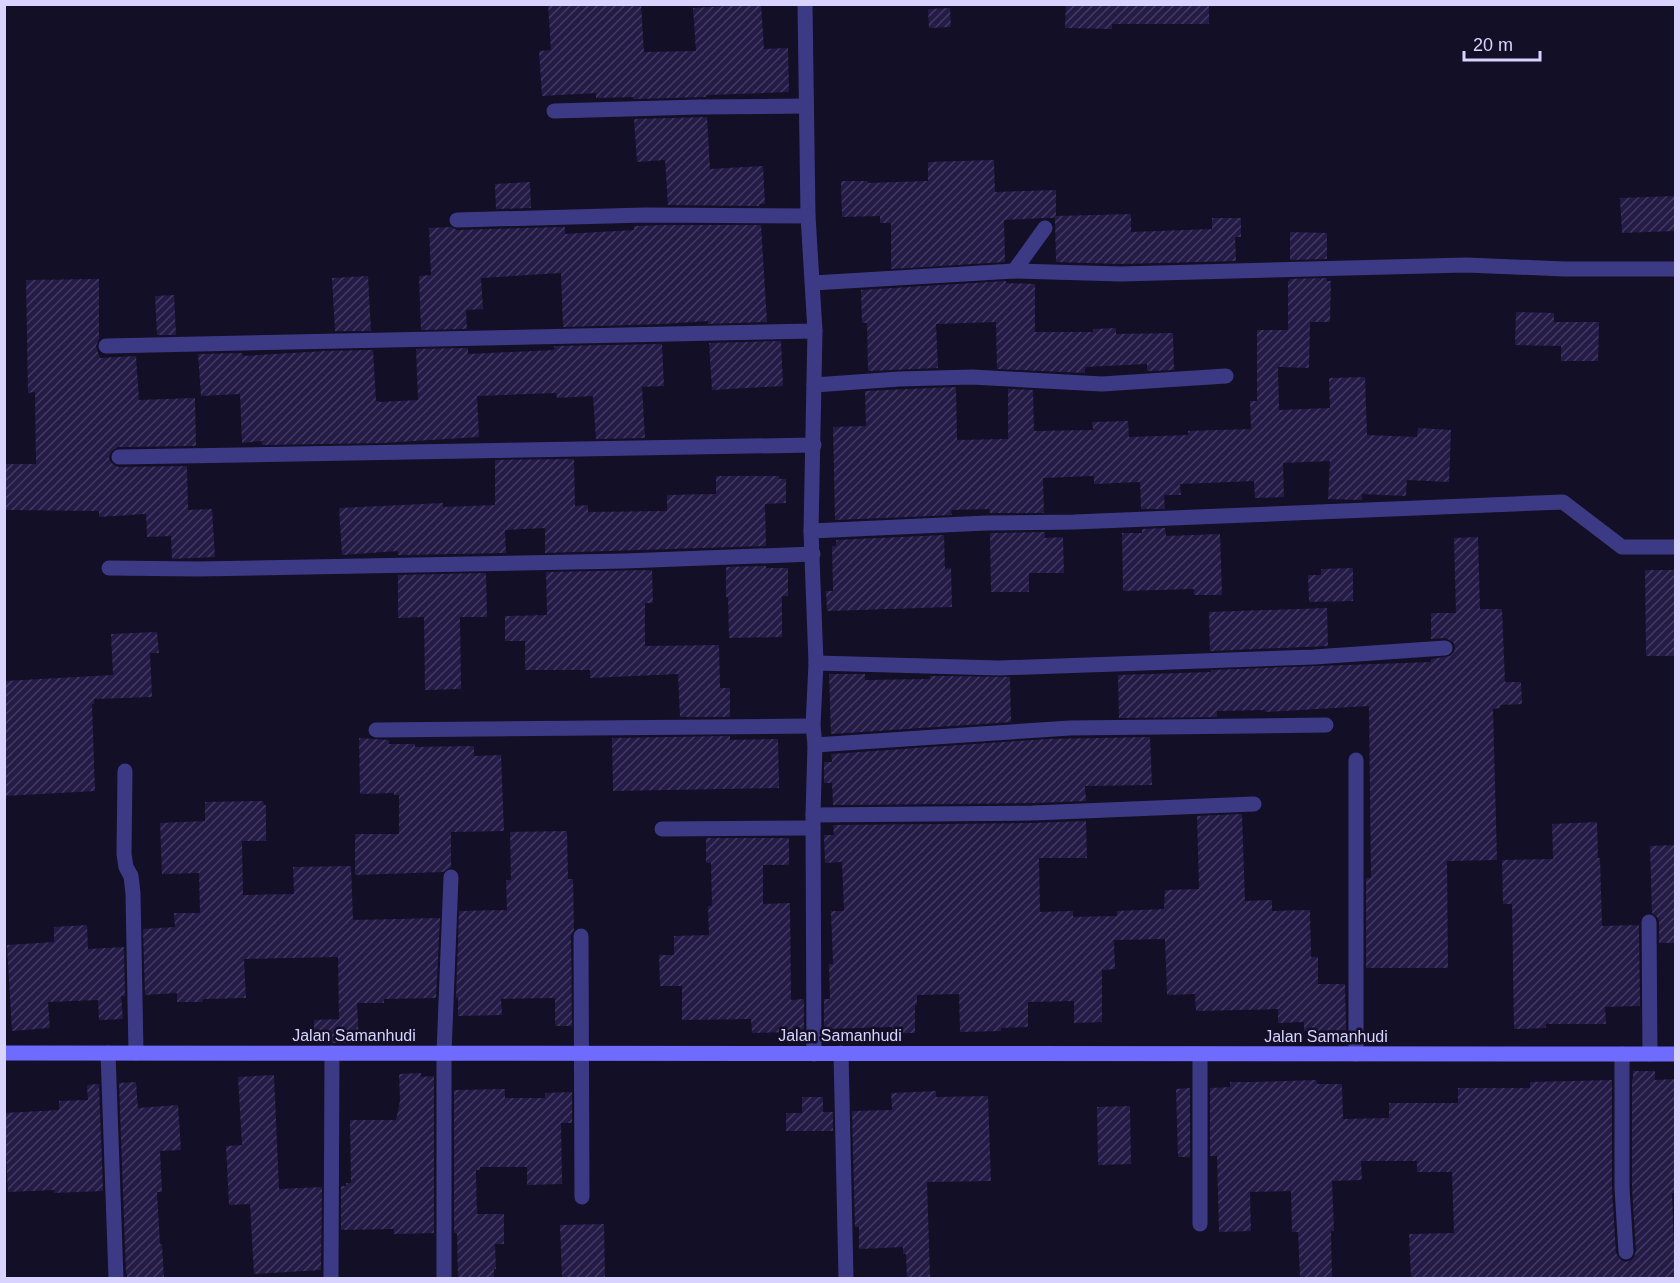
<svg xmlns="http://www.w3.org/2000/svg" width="1680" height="1283" font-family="Helvetica,sans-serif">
	<defs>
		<pattern id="building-hatch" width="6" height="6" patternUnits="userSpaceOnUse" patternTransform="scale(1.5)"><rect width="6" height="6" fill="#241b47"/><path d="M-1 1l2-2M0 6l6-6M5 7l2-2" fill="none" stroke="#433b63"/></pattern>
	</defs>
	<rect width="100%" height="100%" fill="#130f26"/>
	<g fill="url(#building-hatch)">
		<polygon points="548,4 641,4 644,52 696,51 693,8 761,4 764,49 788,48 789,92 706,95 706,97 633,99 633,97 596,98 596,93 542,96 539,51 551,50"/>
		<polygon points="1066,4 1209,4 1209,24 1112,24 1112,29 1065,28"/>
		<polygon points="950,8 951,27 929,28 928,9"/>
		<polygon points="707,117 710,169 763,166 765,204 759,204 760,206 668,205 665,160 637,162 634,119"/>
		<polygon points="994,160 995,192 1056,190 1056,216 1131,214 1131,232 1212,229 1212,218 1241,218 1241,237 1235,237 1236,261 1121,264 1056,262 1055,218 1045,218 1004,220 1005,262 891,269 891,223 880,223 880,216 842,217 841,181 868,181 868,183 928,181 928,162"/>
		<polygon points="530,182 531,208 496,209 495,184"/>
		<polygon points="1676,196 1676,231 1622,233 1620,198"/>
		<polygon points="665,225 761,225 767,322 708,324 708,321 662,324 563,327 561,273 481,278 483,309 466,310 467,329 421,330 419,276 431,275 429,228 451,227 457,230 565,227 565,234 634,230 634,226"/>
		<polygon points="1290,232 1327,233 1327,259 1290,260"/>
		<polygon points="368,276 371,331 335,331 332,278"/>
		<polygon points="1327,278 1327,281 1331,281 1330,322 1310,322 1309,368 1278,367 1279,410 1330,408 1329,378 1365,377 1367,435 1417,437 1418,428 1451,430 1449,482 1407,480 1406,496 1362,494 1362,500 1328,499 1330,461 1283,463 1284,497 1255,498 1254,481 1180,484 1181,495 1164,495 1165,509 1141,509 1140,482 1094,484 1094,476 1043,478 1044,513 990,513 989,509 951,510 952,515 835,520 833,427 866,426 865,391 956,387 957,440 1008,439 1008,389 1033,390 1034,431 1093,430 1092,422 1128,421 1129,437 1188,435 1188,431 1251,429 1250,401 1257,401 1257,330 1288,330 1288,281 1290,281 1290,279"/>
		<polygon points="99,279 99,339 96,346 100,358 136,356 139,400 195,398 196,446 118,447 111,452 109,457 110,461 114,465 119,467 187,466 188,510 212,509 215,557 172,559 171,536 147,537 146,514 99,517 99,511 5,510 5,464 36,464 35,392 28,393 26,280"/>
		<polygon points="1006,281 1006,283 1035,284 1035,332 1093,332 1093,329 1116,328 1116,334 1173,333 1174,370 1147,371 1147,364 1085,367 1085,373 997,369 996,322 936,324 938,368 868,371 867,323 862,323 861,290"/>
		<polygon points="174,295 176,335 157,335 155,296"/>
		<polygon points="1516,312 1554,313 1554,322 1599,322 1598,361 1561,361 1561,346 1515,345"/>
		<polygon points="781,341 783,386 712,390 709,343"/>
		<polygon points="662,344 664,386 642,387 645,438 596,439 593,396 557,398 556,393 477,396 479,437 381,443 262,445 262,441 242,443 240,394 201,396 198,354 242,353 243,356 325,351 373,350 376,401 379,401 379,402 418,400 416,349 468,348 468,354 554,350 554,346 558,346"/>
		<polygon points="574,459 575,506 588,505 588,512 667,511 667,495 716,494 716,476 779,476 779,479 786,479 786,503 765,504 766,546 545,553 545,528 505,530 506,553 398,555 398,551 342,555 339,508 443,503 443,507 495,505 495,460"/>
		<polygon points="1165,528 1166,536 1220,534 1222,595 1194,595 1194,589 1123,591 1122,533 1142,533 1142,529"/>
		<polygon points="1045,532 1045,538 1063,537 1064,573 1029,573 1029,592 991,592 990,533"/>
		<polygon points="944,535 945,569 951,568 952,607 827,611 826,591 833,591 832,546 836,546 836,540"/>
		<polygon points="1478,537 1480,609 1502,609 1505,682 1521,682 1522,704 1500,705 1500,708 1493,709 1497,860 1447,861 1448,968 1366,968 1366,878 1371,878 1369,706 1265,712 1265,710 1217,711 1217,717 1119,718 1118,675 1211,672 1211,670 1431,662 1431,659 1450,656 1454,652 1455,647 1453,642 1445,638 1431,639 1431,613 1456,613 1454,538"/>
		<polygon points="766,566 766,568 788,568 788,596 782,596 782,637 729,638 728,597 726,597 726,567"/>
		<polygon points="1353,568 1353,601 1309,602 1308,575 1321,575 1321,569"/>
		<polygon points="652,570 653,603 645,603 645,646 719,645 720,688 730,688 730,717 680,717 678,674 590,678 590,670 525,670 525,641 505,641 505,616 547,615 546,572"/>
		<polygon points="1645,570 1676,570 1676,656 1646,656"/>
		<polygon points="486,573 487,617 460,617 461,689 425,690 424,617 398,618 398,575"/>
		<polygon points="1327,608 1328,646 1210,651 1209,612"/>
		<polygon points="157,632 159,653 150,653 152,697 94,699 94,704 92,704 95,791 4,796 4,681 113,675 111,634"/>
		<polygon points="829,674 865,674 865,680 930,679 930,676 939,676 1010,677 1011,722 831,734"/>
		<polygon points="730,736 730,740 778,739 779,788 613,791 612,738"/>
		<polygon points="1150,737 1152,785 1085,786 1086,801 1033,803 833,805 832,783 824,783 824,762 832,762 831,754 1048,739"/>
		<polygon points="359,738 389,740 389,744 415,744 415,747 474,746 474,756 501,755 504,831 451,832 451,867 443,872 355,875 355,834 399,834 399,795 394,795 394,793 360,794"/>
		<polygon points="263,801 264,805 266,805 266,841 242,841 243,895 294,894 293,867 351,866 353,920 440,918 436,998 384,999 384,1003 357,1003 359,1043 314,1043 314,1020 339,1019 338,957 244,959 246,998 203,999 203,1002 177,1002 177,993 145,995 143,929 175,927 174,913 200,913 199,873 162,874 160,823 205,821 205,802"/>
		<polygon points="1242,814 1245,901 1272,900 1272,911 1310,910 1311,957 1318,957 1318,984 1345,984 1346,1030 1304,1031 1304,1022 1278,1023 1278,1009 1196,1011 1195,994 1167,995 1165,939 1114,940 1115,969 1102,970 1102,1022 1074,1023 1074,1001 1028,1002 1028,1027 1001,1028 1001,1031 960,1032 959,994 917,995 917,1005 915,1005 915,1033 892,1033 892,1027 824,1029 824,999 830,999 829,964 833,964 831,911 844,911 842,862 825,863 824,835 834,835 833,825 1033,823 1086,821 1087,858 1039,858 1040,912 1073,911 1073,917 1117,916 1117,911 1164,909 1165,890 1199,889 1197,816"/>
		<polygon points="1597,822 1598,858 1600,858 1602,926 1639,925 1640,1006 1605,1007 1606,1024 1546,1024 1546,1028 1514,1029 1512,904 1503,904 1502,860 1553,859 1552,824"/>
		<polygon points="567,831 568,879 573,879 574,930 571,936 572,1026 555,1026 555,998 501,999 502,1015 458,1016 458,998 456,998 459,911 507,910 506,880 511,880 510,832"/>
		<polygon points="706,838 789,838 789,865 763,865 763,904 790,903 791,1000 804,999 804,1030 794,1030 794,1032 752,1033 751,1019 682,1020 682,986 660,986 659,955 674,955 674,936 709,935 708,906 712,906 711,863 706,863"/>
		<polygon points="1676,845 1676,943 1659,943 1659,921 1657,917 1652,913 1650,846"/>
		<polygon points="87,925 88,949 124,947 125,996 121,996 123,1019 99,1020 98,1000 48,1002 50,1028 12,1031 7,945 54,942 54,927"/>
		<polygon points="1633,1071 1655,1071 1655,1080 1676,1079 1676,1193 1672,1193 1675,1278 1411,1278 1409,1234 1454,1233 1452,1172 1417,1172 1417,1161 1361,1161 1362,1180 1332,1181 1334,1231 1331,1231 1332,1278 1300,1278 1298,1232 1292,1232 1291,1191 1250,1192 1251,1231 1219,1232 1217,1156 1210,1156 1210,1088 1230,1087 1230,1082 1253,1082 1316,1080 1317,1084 1342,1084 1343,1119 1389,1118 1389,1103 1458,1103 1458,1088 1530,1088 1530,1082 1612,1080 1612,1188 1616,1253 1621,1260 1626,1262 1631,1260 1634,1257 1636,1251 1632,1188 1632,1079 1633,1079"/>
		<polygon points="421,1073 421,1077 434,1076 434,1233 394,1234 394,1229 341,1230 341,1186 346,1186 346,1183 351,1183 350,1120 396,1120 400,1101 399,1074"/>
		<polygon points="274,1075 279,1189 322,1187 321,1270 254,1274 250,1204 229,1205 226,1146 242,1145 238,1077"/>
		<polygon points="136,1082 138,1108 178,1105 181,1150 160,1151 162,1192 157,1192 160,1244 162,1244 164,1278 127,1278 127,1273 126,1273 119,1083"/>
		<polygon points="99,1084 103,1191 54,1193 54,1190 8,1192 4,1113 59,1110 59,1101 88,1100 87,1085"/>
		<polygon points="1190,1088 1190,1157 1178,1157 1176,1089"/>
		<polygon points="505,1089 505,1098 545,1098 545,1093 572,1092 572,1123 561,1123 562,1184 527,1185 527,1167 480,1167 480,1170 476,1170 477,1214 504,1214 504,1244 495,1244 496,1269 494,1269 494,1278 458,1278 457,1233 454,1233 454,1090"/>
		<polygon points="936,1091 936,1097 988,1096 991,1181 927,1182 930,1278 907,1278 906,1254 903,1254 903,1247 859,1249 859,1227 855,1227 852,1111 892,1110 891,1093"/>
		<polygon points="802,1097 823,1097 823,1112 833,1112 833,1131 786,1131 786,1113 802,1113"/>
		<polygon points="1130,1106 1131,1164 1098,1165 1097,1107"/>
		<polygon points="604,1224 605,1278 562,1278 560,1225"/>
	</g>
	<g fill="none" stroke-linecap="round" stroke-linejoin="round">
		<polyline stroke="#3d3a85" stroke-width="15" points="1356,1054 1356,760"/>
		<g stroke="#3d3a85" stroke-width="15">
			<polyline points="805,4 808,216 815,331 811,531 816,663 813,726 815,745 813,815 814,1054"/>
			<polyline points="554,111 699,107 806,106"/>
			<polyline points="457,220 645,215 808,216"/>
			<polyline points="1014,271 1121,274 1466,265 1565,269 1676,269"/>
			<polyline points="813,283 1014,271 1045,228"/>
			<polyline points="106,346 815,331"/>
			<polyline points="814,385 899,379 972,377 1102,384 1226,376"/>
			<polyline points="119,457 814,445"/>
			<polyline points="811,531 987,523 1074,522 1563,502 1622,547 1676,547"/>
			<polyline points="109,568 198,569 624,561 813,554"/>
			<polyline points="816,663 999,668 1314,657 1445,648"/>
			<polyline points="376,730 813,726"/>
			<polyline points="815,745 1070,728 1326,725"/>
			<polyline points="125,771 124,854 126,867 131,876 133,893 136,1053"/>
			<polyline points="813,815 1033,813 1254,804"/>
			<polyline points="662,829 813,828"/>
			<polyline points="1649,922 1650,1054"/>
			<polyline points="581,936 582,1197"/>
			<polyline points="108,1053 116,1278"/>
			<polyline points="841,1053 846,1278"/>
			<polyline points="1200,1054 1200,1224"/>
			<polyline points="1622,1054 1622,1188 1626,1252"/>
			<polyline points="331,1278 332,1053"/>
			<polyline points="444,1278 444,1053 451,877"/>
		</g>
		<polyline stroke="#6f6bff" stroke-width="15" points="4,1053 1676,1054"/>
	</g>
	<g text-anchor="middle" stroke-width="5" stroke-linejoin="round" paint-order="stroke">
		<g font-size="16" fill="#d9d4ff" stroke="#130f26">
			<text x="354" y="1041">Jalan Samanhudi</text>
			<text x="840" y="1041">Jalan Samanhudi</text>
			<text x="1326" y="1042">Jalan Samanhudi</text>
		</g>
	</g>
	<rect width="1680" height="1283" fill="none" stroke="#d9d4ff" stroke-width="12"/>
	<path d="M1464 51v9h76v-9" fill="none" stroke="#d9d4ff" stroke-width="3"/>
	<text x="1473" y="51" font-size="18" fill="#d9d4ff" stroke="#130f26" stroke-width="4.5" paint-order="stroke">20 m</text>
</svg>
